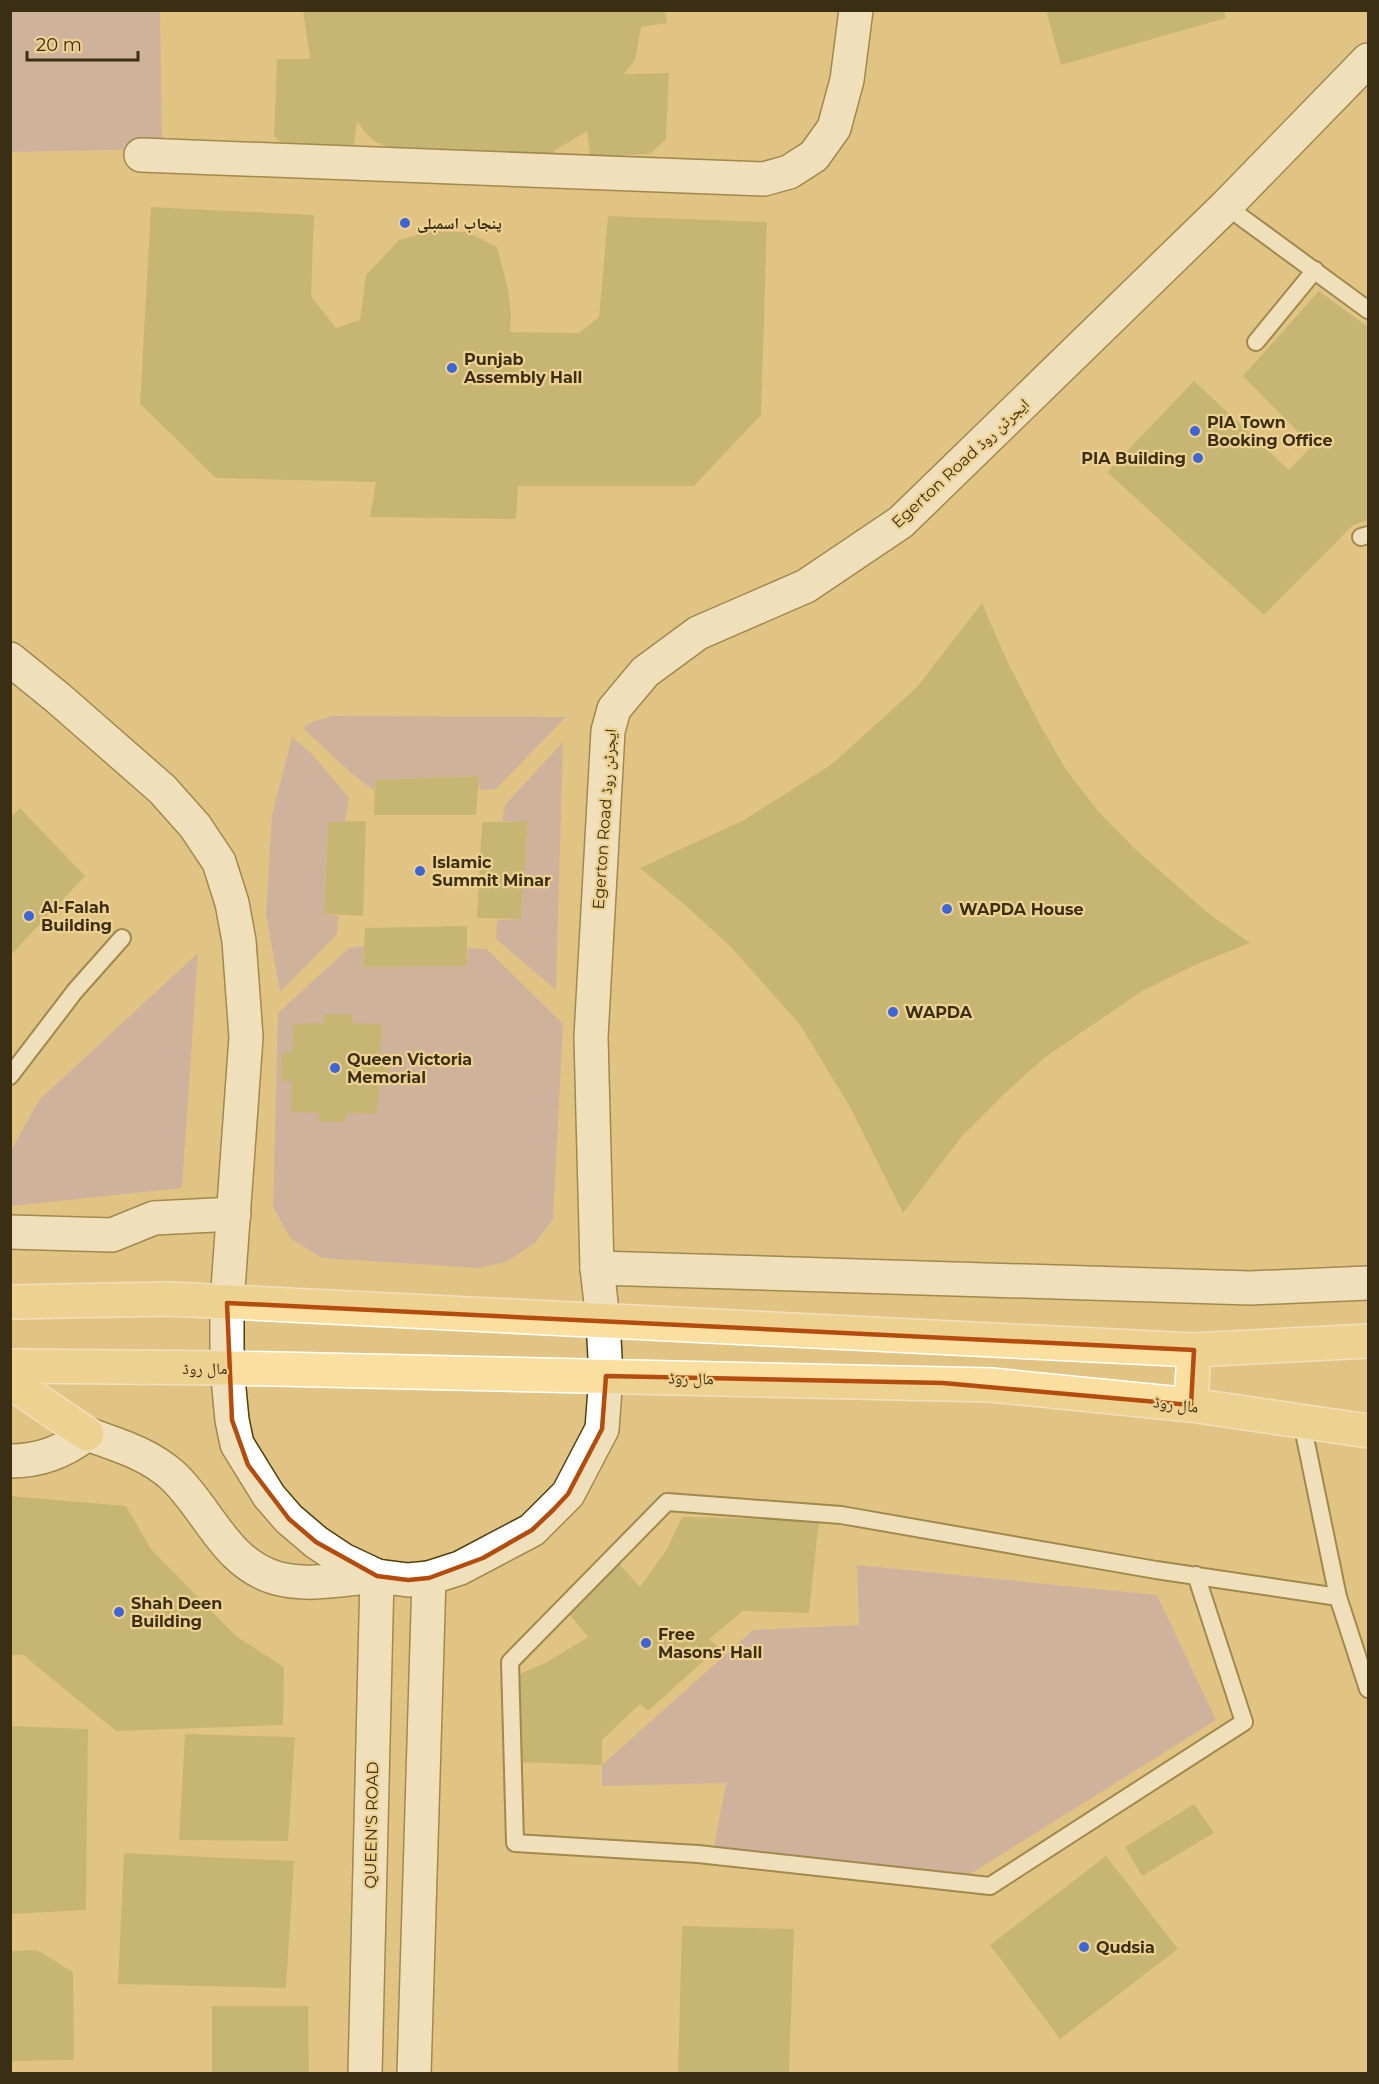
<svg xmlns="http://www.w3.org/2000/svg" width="1379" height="2084" font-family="Montserrat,'Noto Naskh Arabic',sans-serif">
	<rect width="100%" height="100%" fill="#e1c483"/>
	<g fill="#b99bb9">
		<polygon points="10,11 160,11 162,149 11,152"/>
		<polygon points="332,716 566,717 496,789 480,790 478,776 375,780 374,791 349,771 303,728 312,722"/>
		<polygon points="292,737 312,754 349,798 345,822 328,822 324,914 338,916 337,934 280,992 266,914 272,815"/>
		<polygon points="563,742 556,990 496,939 497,920 521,919 528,821 502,821 505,805"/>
		<polygon points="364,946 363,967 467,965 468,948 487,949 563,1024 553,1219 535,1243 506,1262 479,1268 322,1258 291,1239 273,1207 278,1013 349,948"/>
		<polygon points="198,953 182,1188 11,1206 11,1151 39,1100"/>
		<polygon points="857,1565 1157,1595 1216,1720 970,1874 713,1853 726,1783 602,1786 602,1765 753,1630 859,1625"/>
	</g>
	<g fill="#a7a461">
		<polygon points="303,10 665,10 667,23 641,27 635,60 624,74 669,73 666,139 650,154 590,156 587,131 554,151 555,168 391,149 376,142 366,134 357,121 353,153 289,150 274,136 277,59 310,59"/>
		<polygon points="1046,10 1224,10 1226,18 1061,65"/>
		<polygon points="151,207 314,215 311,296 336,328 360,320 366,275 399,240 432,231 467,232 497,247 508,289 511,314 510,332 579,333 599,317 608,216 767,222 761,415 694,486 518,486 516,519 370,517 376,482 216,478 140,404"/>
		<polygon points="1319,291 1368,327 1368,520 1353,525 1264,615 1107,472 1194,381 1289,470 1312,446 1243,376"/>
		<polygon points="982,603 1008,663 1038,721 1065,768 1098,811 1134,848 1208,913 1250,943 1195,965 1142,991 1044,1058 1002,1096 963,1135 903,1213 850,1107 800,1025 730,946 686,906 640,868 744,820 832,764 917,687"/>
		<polygon points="479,776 476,815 374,815 375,780"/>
		<polygon points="20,808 85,876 10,956 10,817"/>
		<polygon points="366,821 363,916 324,914 328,822"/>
		<polygon points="528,821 521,919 477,918 482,822"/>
		<polygon points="467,926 467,966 363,967 365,928"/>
		<polygon points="324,1014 352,1014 353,1023 382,1024 380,1056 390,1056 388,1084 380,1083 377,1114 346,1113 345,1122 318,1122 319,1113 291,1112 292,1081 281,1081 282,1053 292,1052 293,1024 324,1023"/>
		<polygon points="10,1496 126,1506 151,1549 189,1588 236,1636 284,1667 283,1725 116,1731 23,1655 10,1655"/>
		<polygon points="682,1517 819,1520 809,1613 743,1611 709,1639 719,1647 648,1711 640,1704 602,1740 602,1765 517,1762 517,1675 547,1662 588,1637 561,1604 614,1558 640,1587 667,1549"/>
		<polygon points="10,1726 88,1729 86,1910 10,1914"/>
		<polygon points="185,1734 295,1737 288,1841 179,1840"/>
		<polygon points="1194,1804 1214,1833 1142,1876 1125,1847"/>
		<polygon points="124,1853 294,1861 286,1988 118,1984"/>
		<polygon points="1106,1856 1178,1949 1060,2039 990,1945"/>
		<polygon points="682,1926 794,1929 789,2074 678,2074"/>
		<polygon points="37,1950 73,1972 74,2060 10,2061 10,1951"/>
		<polygon points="212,2006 308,2006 309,2074 212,2074"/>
	</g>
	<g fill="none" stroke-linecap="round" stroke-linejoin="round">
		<defs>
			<g id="lane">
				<polyline points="1226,206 1368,310"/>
				<polyline points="1256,342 1315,270"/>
				<polyline points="1361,537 1368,535"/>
				<polyline points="10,1076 75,991 122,938"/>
				<polyline points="1302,1423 1338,1597 1368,1689"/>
				<polyline points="1196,1575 1244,1722 990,1886 698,1854 515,1843 510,1662 667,1502 841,1515 1156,1570 1338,1597"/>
			</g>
			<g id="street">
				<polyline points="141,155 764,179 789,172 814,156 834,128 847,80 856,10"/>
				<polyline points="10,1232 112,1235 154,1218 234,1214"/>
				<polyline points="597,1268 1250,1288 1368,1283"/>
				<path d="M10,1461C40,1461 63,1452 87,1434C118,1445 149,1454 173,1476C209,1510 225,1563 276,1578C308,1587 344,1579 377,1576"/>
			</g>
			<g id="secondary">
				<polyline points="10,659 58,698 162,789 195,826 219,862 232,903 239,941 246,1037 227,1303 227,1368 232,1420 237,1444 269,1496 289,1519 316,1542 343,1560 377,1576 408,1580 429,1578 460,1568 532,1530 568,1494 602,1429 606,1376 603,1320 597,1268 591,1037 608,731 614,709 645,672 698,633 806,586 901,522 1226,206 1368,60"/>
				<polyline points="365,2074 377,1576"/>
				<polyline points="414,2074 429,1578"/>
			</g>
			<g id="primary">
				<polyline points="10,1302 169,1299 1194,1350 1368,1341"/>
				<polyline points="10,1366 227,1368 991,1385 1191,1405 1368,1431"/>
				<polyline points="10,1382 87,1434"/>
				<polyline points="1191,1405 1194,1350"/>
			</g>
		</defs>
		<use href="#lane" stroke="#533f0b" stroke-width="20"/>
		<use href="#street" stroke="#533f0b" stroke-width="36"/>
		<use href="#secondary" stroke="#533f0b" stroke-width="36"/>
		<use href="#primary" stroke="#fff" stroke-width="36"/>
		<use href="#lane" stroke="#fff" stroke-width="16"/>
		<use href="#street" stroke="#fff" stroke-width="33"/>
		<use href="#secondary" stroke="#fff" stroke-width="33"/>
		<use href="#primary" stroke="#fadfa0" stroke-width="33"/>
	</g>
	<path d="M0 0H1379V2084H0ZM227,1303L1194,1350L1191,1405L943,1383L606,1376L602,1429L568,1494L553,1510L532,1530L483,1558L429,1578L408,1580L377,1576L316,1542L289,1519L248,1465L232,1420Z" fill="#e1c483" fill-opacity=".55" fill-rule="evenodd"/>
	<path fill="none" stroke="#b44c0e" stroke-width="4.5" stroke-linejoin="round" d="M227,1303L1194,1350L1191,1405L943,1383L606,1376L602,1429L568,1494L553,1510L532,1530L483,1558L429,1578L408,1580L377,1576L316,1542L289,1519L248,1465L232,1420Z"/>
	<g fill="#3e65d6" stroke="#eed190" stroke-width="2">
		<circle cx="405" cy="223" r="6"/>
		<circle cx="452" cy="368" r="6"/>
		<circle cx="1195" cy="431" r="6"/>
		<circle cx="1198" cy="458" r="6"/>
		<circle cx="420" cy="871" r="6"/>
		<circle cx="947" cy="909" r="6"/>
		<circle cx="29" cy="916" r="6"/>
		<circle cx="893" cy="1012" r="6"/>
		<circle cx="335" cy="1068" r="6"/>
		<circle cx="119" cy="1612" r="6"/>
		<circle cx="646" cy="1643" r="6"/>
		<circle cx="1084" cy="1947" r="6"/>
	</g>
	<g text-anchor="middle" stroke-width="4.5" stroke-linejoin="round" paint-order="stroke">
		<g font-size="16" font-weight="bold" fill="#3a2e14" stroke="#eed190" text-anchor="start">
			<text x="417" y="229">پنجاب اسمبلی</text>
			<text x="464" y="365">Punjab<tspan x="464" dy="18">Assembly Hall</tspan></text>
			<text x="1207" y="428">PIA Town<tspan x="1207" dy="18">Booking Office</tspan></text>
			<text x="1186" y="464" text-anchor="end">PIA Building</text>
			<text x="432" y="868">Islamic<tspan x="432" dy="18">Summit Minar</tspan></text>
			<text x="41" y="913">Al-Falah<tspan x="41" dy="18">Building</tspan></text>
			<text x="959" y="915">WAPDA House</text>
			<text x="905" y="1018">WAPDA</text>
			<text x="347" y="1065">Queen Victoria<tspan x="347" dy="18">Memorial</tspan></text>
			<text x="131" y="1609">Shah Deen<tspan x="131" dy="18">Building</tspan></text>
			<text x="658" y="1640">Free<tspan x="658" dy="18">Masons' Hall</tspan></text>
			<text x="1096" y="1953">Qudsia</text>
		</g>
		<g font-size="16" fill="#3a2e14" stroke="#eed190">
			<text transform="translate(960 463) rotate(-43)" y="6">Egerton Road ایجرٹن روڈ</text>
			<text transform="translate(604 819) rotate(-86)" y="6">Egerton Road ایجرٹن روڈ</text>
			<text x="205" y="1374">مال روڈ</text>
			<text transform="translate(691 1378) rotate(1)" y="6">مال روڈ</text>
			<text transform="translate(1176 1404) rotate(7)" y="6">مال روڈ</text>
			<text transform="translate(371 1825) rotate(-89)" y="6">QUEEN'S ROAD</text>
		</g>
	</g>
	<rect width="1379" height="2084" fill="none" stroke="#3a2e14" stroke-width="24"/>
	<path d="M27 51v9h111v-9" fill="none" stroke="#3a2e14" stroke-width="3"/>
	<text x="36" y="51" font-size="18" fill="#3a2e14" stroke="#eed190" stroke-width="4.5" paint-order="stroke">20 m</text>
</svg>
